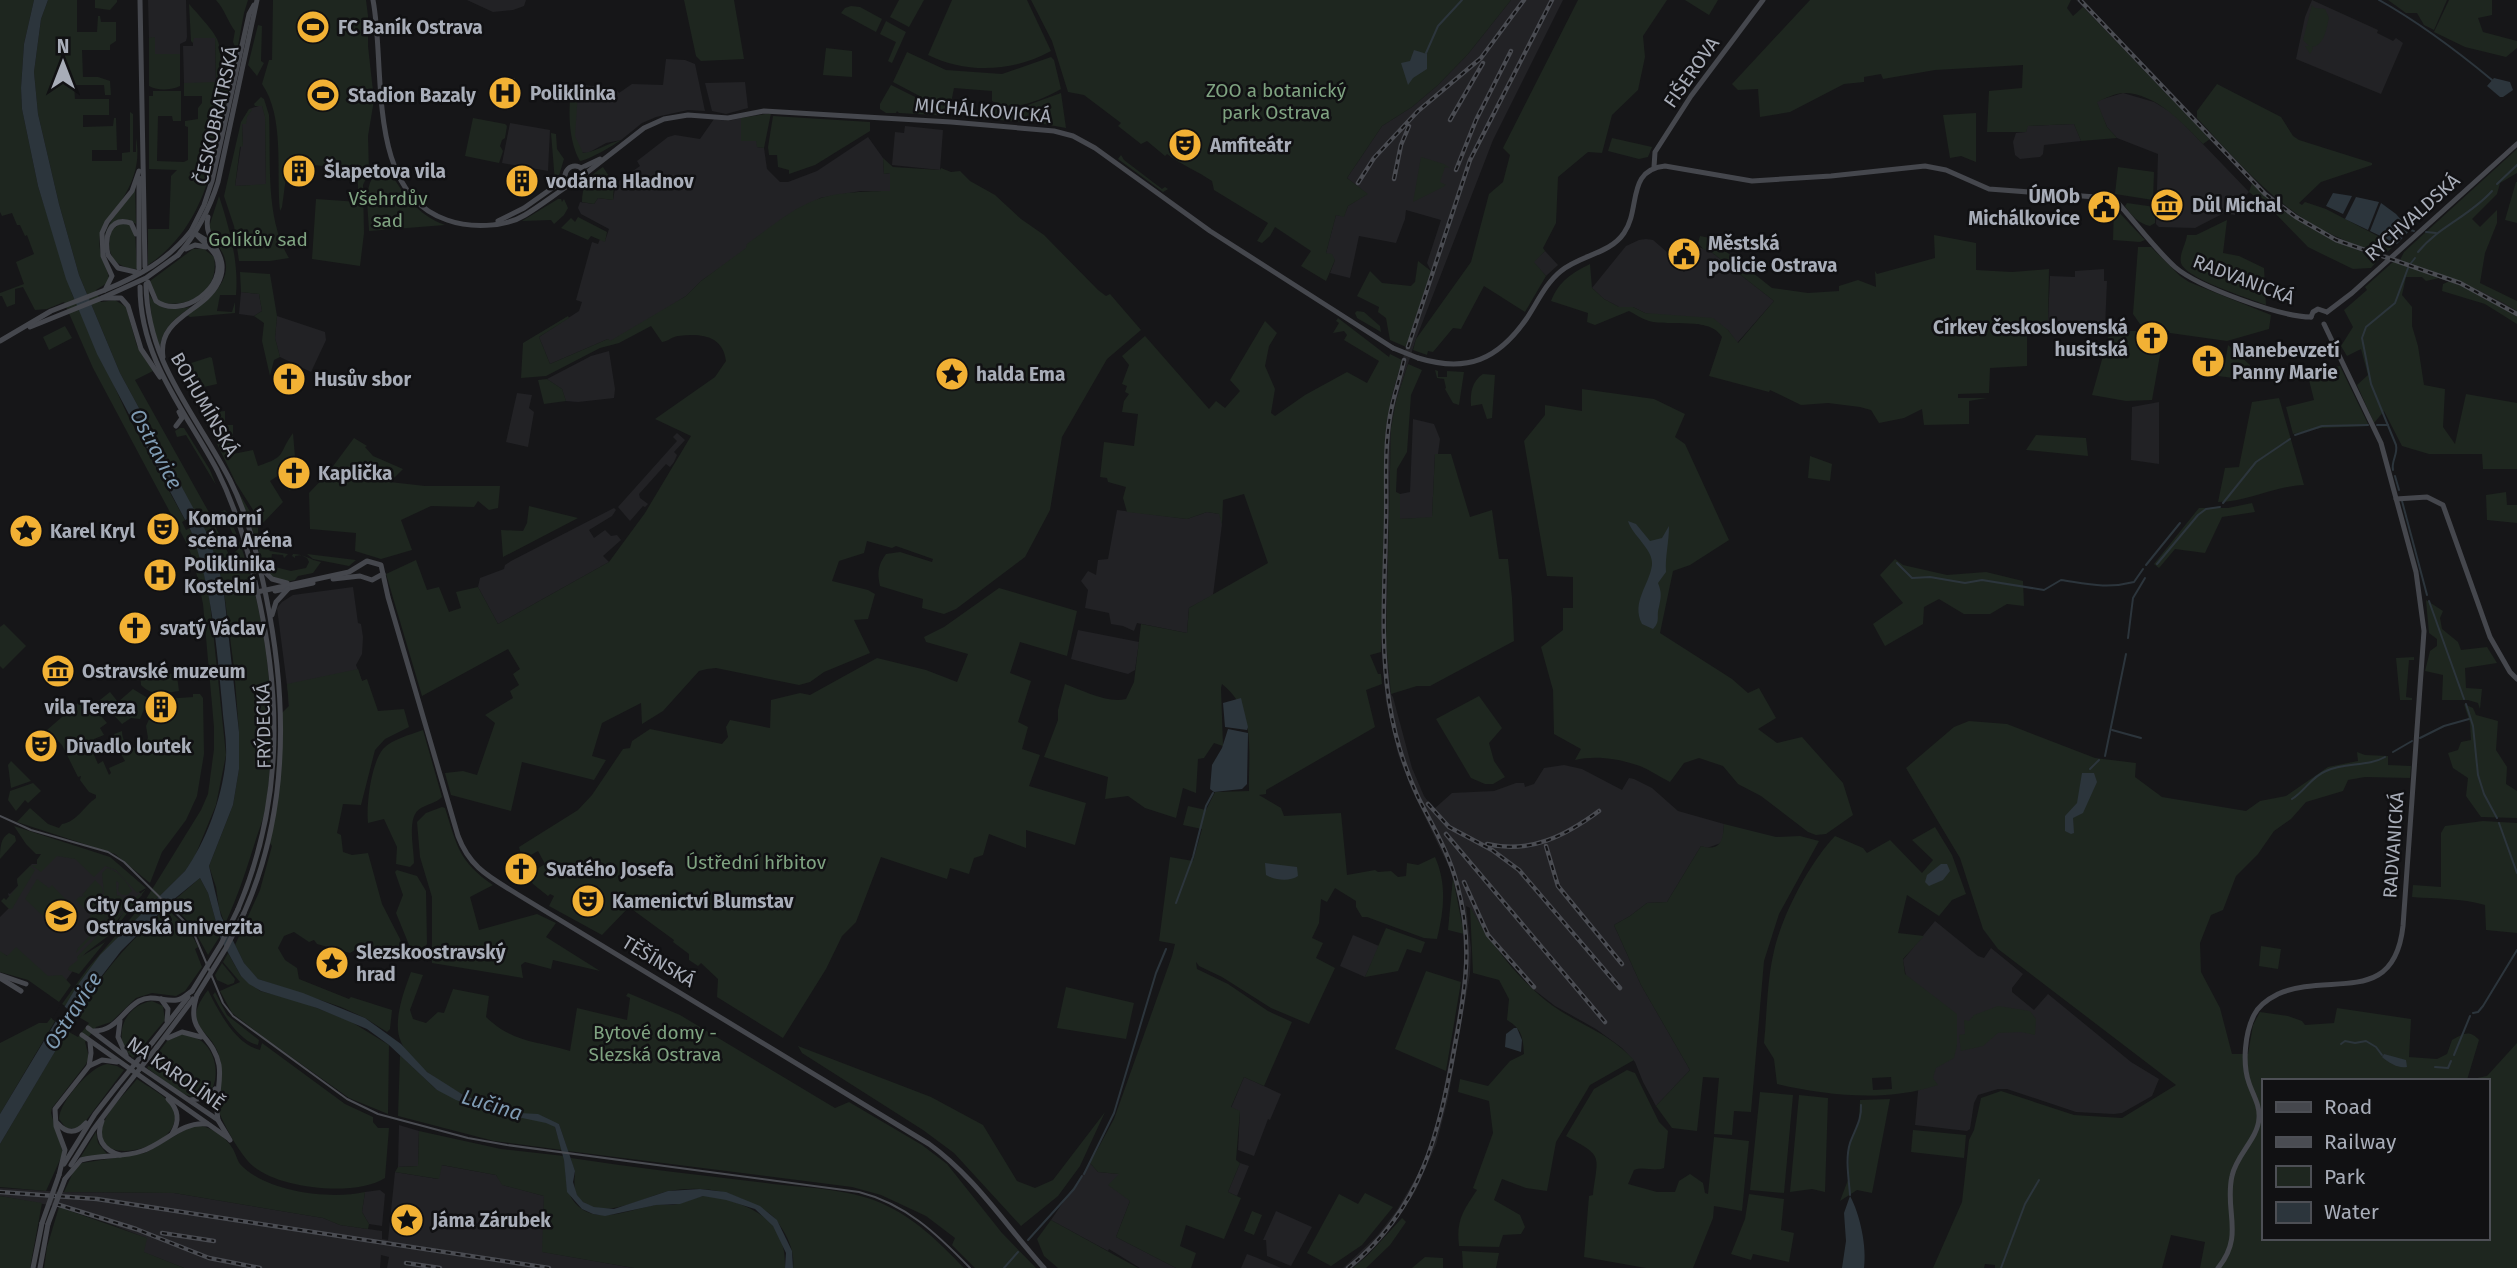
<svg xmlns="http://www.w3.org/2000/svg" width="2517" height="1268" font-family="'Fira Sans',sans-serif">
	<rect width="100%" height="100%" fill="#161618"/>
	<g fill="#222225">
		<polygon points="148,0 186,0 187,37 186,41 180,44 180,54 155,54 155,38 149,38"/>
		<polygon points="467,0 526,0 524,6 513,10 493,12"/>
		<polygon points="1511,0 1563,0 1493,140 1416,339 1396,401 1391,428 1386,642 1391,694 1393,697 1412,768 1424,796 1434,809 1452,793 1494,791 1516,783 1524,783 1525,787 1534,784 1544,768 1564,765 1582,769 1622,790 1629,778 1634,779 1652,788 1678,811 1724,824 1723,840 1721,843 1707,848 1701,846 1667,902 1647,903 1630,916 1614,925 1641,985 1690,1070 1656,1106 1643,1082 1635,1062 1622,1048 1596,1029 1555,1006 1533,989 1490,941 1470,908 1466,906 1471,948 1470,974 1448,1099 1436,1145 1416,1190 1394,1224 1359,1263 1352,1268 1343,1268 1377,1236 1397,1210 1418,1174 1431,1143 1439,1115 1463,986 1465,948 1460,906 1450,869 1411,788 1398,754 1386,702 1381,642 1387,416 1406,347 1431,271 1427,263 1441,220 1406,210 1405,219 1396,243 1359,236 1350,278 1330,273 1335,260 1326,253 1336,215 1344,216 1348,206 1367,194 1347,178 1382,126 1412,107 1438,85 1468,54"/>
		<polygon points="2076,0 2083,0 2267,192 2297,215 2337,238 2440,272 2476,287 2517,311 2517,317 2459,285 2335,242 2294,219 2264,196"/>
		<polygon points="2312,0 2378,30 2377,33 2393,41 2396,38 2403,43 2381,94 2296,59 2305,17"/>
		<polygon points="193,38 215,38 216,83 184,83 183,46 193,46"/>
		<polygon points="666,59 685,60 695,64 705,111 688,110 656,117 642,123 621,140 606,143 588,153 576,152 572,105 576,85 614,87 619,93 632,84 663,85"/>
		<polygon points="745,82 748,108 726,114 712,111 705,83"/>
		<polygon points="2123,93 2154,102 2174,114 2249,192 2235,207 2235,215 2224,213 2195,228 2159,227 2156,224 2158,154 2117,138 2107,127 2096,101"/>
		<polygon points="262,105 265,116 266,185 235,186 241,146 243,146 242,124 249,113 249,109"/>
		<polygon points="741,118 757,141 757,147 764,148 767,169 780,182 788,182 817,171 868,137 883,158 884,174 890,173 891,191 861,191 820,198 701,281 686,296 655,316 610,342 608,339 550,364 539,337 579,311 582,302 576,300 592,242 598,244 600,239 605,241 609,229 581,214 578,208 580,202 594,204 598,198 613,200 616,183 640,166 637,161 668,137 675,135 700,139 714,119 728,121"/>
		<polygon points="510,123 550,130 548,171 502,163"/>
		<polygon points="2074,124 2081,141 2044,145 2043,154 2040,157 2020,159 2015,155 2013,142 2016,133 2026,132 2027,126"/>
		<polygon points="905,126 943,130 940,170 892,165 895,132 904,133"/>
		<polygon points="1646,239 1653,240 1668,253 1669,259 1684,272 1696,257 1691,252 1696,246 1710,251 1774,301 1737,343 1728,330 1645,313 1633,307 1619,307 1604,299 1592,288 1626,246 1639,240"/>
		<polygon points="1545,251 1558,265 1546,276 1533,262"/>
		<polygon points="2104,269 2104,281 2107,281 2105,328 2048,321 2050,276 2075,277 2075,271"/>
		<polygon points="241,292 259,294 262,311 254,316 239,314"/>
		<polygon points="277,316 325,332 326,340 311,372 280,357 275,338"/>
		<polygon points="609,351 615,389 614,398 578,402 566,401 562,389 547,379 591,356"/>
		<polygon points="517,393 532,395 529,408 534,412 528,447 506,442"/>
		<polygon points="2159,402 2159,464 2131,460 2132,407"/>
		<polygon points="1413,419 1434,424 1440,439 1438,454 1435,454 1432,518 1400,519 1400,494 1410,492"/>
		<polygon points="677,433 685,440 674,452 677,455 674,462 670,467 666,464 639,494 640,498 648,504 645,507 643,506 630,521 618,507 677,441 673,437"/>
		<polygon points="614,508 616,510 612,516 589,530 594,538 605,530 611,536 617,535 621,540 603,556 609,562 498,624 478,587 480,578 504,569 505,565 511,561"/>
		<polygon points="1117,510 1187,519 1207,512 1220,514 1222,524 1213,595 1189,608 1187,633 1137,623 1134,631 1123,626 1111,624 1109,613 1085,608 1088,590 1081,581 1088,571 1096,575 1098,560 1108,559"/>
		<polygon points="353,587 358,623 361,624 363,637 362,654 356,665 362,681 291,749 288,693 277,608 282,602 293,595"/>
		<polygon points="1078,630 1139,642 1135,670 1128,674 1071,659"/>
		<polygon points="34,852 106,860 142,895 89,948 62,986 0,952 0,917 11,906 8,893 10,894 18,886 17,879 32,864 38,864 37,860 42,854"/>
		<polygon points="1935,921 1978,956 1984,958 1991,948 2023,974 2012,988 2012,992 2034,1010 2048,994 2131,1062 2159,1079 2152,1096 2122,1113 2114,1114 2076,1112 2007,1089 1998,1089 1978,1095 1974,1103 1970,1129 1967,1131 1915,1125 1921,1059 1903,960"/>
		<polygon points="1353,935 1379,946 1365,977 1340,966"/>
		<polygon points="1244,1077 1281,1094 1270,1120 1268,1119 1254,1156 1238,1150 1240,1112 1231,1108"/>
		<polygon points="399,1125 419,1131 418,1166 398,1167"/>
		<polygon points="1090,1163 1098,1172 1119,1174 1130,1201 1116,1237 1176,1268 1140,1268 1109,1249 1108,1251 1051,1220"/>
		<polygon points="1240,1163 1249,1166 1237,1196 1228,1192"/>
		<polygon points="441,1165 496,1175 503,1185 544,1196 543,1252 634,1268 387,1268 389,1257 381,1255 380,1268 184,1268 143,1252 146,1238 113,1225 59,1207 0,1196 0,1188 64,1192 174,1193 323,1218 340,1225 382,1231 382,1239 388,1240 395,1172 438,1179"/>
		<polygon points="380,1190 385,1194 382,1226 369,1224 362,1212 365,1192"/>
		<polygon points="1276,1211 1312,1227 1291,1266 1267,1256 1266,1240 1263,1240"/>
		<polygon points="1247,1254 1255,1257 1281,1268 1241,1268"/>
	</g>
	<g fill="#1e261f" fill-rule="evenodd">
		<polygon points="0,0 34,0 24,44 21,88 22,109 38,186 72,294 128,416 191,531 201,559 210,602 226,755 216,805 195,856 185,871 101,955 65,1006 62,1004 88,968 143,904 201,810 208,794 214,749 214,727 203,604 194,562 187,544 93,368 64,302 47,309 35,310 23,287 15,289 15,304 7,307 2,296 0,296 0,293 24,284 16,262 34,254 27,235 25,236 20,225 17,225 12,213 2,216 0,212"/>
		<path d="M48,0H77V32H97L98,16H100L101,22H116V41L110,45V50H82L83,77H98L110,81L111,95H105L104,85H74L75,99H109V115H83V127L113,126L114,118H116L117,150H92V161H122V153L130,152V112L133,114V152H136V138C142,170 128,192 110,218C106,223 101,229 100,236C97,253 106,262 109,278L107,283L96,290L101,302L115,300L126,307L137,346L153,371L135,380L211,516L225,510L228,514C266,597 280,713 266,803C265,815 260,827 256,839C247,868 238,896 225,924L219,908L216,887L209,866L233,805L239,769V732L234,668L223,584L208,536L120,373L79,275L59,204L38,114L34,72L41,19ZM223,512L239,548L230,557L211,517Z"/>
		<polygon points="95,0 117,0 117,2 110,10 95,8"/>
		<path d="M216,0H248L244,13L237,51L233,42L235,31C227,20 225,10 216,0Z"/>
		<path d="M273,0H366L368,16V46L374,100L368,136L369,172L363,185L364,233L360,266L312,259L316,199L359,202L357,170L288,162L282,207L280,211C276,172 285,117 262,84L269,60H272Z"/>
		<polygon points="684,0 734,0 744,59 701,61 696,56"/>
		<polygon points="899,0 924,0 909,27 890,17"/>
		<path d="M952,0H1027L1051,51C1013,72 966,74 928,55Z"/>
		<path d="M1031,0H1511L1468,54L1438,85L1412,107L1382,126L1347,178L1368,194L1348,206L1344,217L1336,215L1326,253L1332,254L1335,260L1326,281L1301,266L1311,251L1275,227L1270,236L1262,243L1257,241L1268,223L1214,190L1212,181C1197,171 1182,165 1167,154L1165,156L1147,141L1141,144L1118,126L1121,123L1084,95L1068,92L1052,41Z"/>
		<polygon points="1578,0 1667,0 1643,36 1645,57 1638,90 1612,115 1602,153 1588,152 1558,177 1556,223 1543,248 1545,251 1534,262 1546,276 1525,312 1484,286 1461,329 1453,328 1433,352 1428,351 1427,355 1413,350 1416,339 1471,262 1489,194 1503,182 1510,155 1503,148"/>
		<polygon points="1685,0 1718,0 1709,15"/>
		<path d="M1810,0H2071L2067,8L2073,16L2083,7L2210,139L2203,144C2183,124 2156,93 2124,93C2115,93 2104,99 2097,102L2107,127L2117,138L2081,141L2074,124L2028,126L2026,132H1987L1989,91L2022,88L2023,65L1935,70L1883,79L1881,74L1864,77V82L1844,84L1790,112L1760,117L1758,89L1738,90L1732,84Z"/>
		<polygon points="2388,0 2447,0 2434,30 2424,25 2417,13 2406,13"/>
		<polygon points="2449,0 2492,0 2492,15 2478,18 2483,32 2517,41 2517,48 2506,57 2465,47 2434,32"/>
		<path d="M189,4C196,12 213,30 217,39C224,54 216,71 230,81C217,148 210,224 148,265V229H169L171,176L177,170L149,169V96H153V91H181V121H173L172,116H158L157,161L184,162L188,160V127L185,126V121L198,119V108L202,103V96H184V83L216,82L215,38H194L193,43L191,41Z"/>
		<path d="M2312,5L2315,8L2325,9L2329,18C2326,29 2325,45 2312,47L2313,49L2310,54L2305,46H2309L2303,40Z"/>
		<polygon points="851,6 860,7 882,19 876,32 841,13 845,8"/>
		<polygon points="886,21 906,32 892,63 888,61 896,42 880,34"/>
		<polygon points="258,25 262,26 261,61 264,63 257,76 248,65"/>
		<path d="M155,37V54H180V86C172,90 157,91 149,86V38Z"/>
		<polygon points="826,48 852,51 852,77 823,75"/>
		<path d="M907,52L946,70L1002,74L1051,57L1054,60L1061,89C1041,100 1013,113 992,101V91L954,88L951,103L931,102L893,82Z"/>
		<path d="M2217,84L2281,117L2293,136L2299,140L2372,163V165L2321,182L2299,203L2302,205L2305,202L2326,209L2395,245L2385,254C2369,249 2351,244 2335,236C2278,210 2239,163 2197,118V111Z"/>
		<polygon points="891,85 929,104 949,106 949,116 899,113 897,111 896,113 886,113 880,109 880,104"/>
		<path d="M571,91L578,92L575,136L583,153C592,153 609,143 621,140C613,146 588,160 580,161C569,142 568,113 571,91Z"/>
		<polygon points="1061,93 1066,128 1038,123 975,118 987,113 988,102 999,108 1017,109"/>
		<path d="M261,97L264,99L269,115C271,160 265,219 289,258L270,261H239L234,226L224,196L241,122L249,109L252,110L247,117L246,124H242L243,146L240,147L235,186L266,184L265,117L262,106H255L254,104Z"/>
		<polygon points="771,113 764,148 757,147 756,141 741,141 741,118"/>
		<polygon points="1976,113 1976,162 1961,156 1950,158 1943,115"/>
		<polygon points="773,116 870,122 870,131 815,165 789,174 789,170 778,167 777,155 769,155 768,147"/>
		<polygon points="473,118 505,124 507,126 505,138 502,140 500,146 503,151 499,163 465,156"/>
		<polygon points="551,133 556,134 557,149 564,159 558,179 555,182"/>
		<polygon points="1612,138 1652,147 1648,157 1639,159 1608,151"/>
		<path d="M2517,149V173L2500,183L2497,194L2472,219L2480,227L2497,210V223L2485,253L2480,283L2517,301V311C2480,288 2442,274 2400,260L2404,252Z"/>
		<polygon points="1121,155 1124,160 1162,189 1165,187 1168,189 1163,192 1118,159"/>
		<polygon points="1421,157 1444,164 1450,168 1445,167 1440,182 1446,185 1443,187 1413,202"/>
		<path d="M883,158L893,167L940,170L941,168L951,172L960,171L970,181L995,195L1021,219L1044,235L1098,290L1106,296L1110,294L1141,330L1107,359L1062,437L1050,510L1025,557L956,609L944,614L922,608L923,599L880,586C877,573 878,565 886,554L900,552L932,562L933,559L896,546L892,548L867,541L864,553L839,561L832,581L868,590L875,594L868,619L854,620L870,653L824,672L810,682L799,685L716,668L707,669L699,671L663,711L642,724L641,703L602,723L592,756L606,760L594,780L522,762L511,811L451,795L445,773L463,771L477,775L495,723L485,715L513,698L510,691L519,685L513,674L520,669L508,649L422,696L386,574L416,560L427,590L439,587L449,612L461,608L456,592L478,587L498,624L609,562L645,513L691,436L655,419L715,377L726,361C723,335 700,333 678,336C671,337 669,341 662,342L651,326L619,343L600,348L546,376L521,378L523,343L568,316L569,318L539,337L550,364L608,339L610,341L686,296L701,281L746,248L747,244C770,228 792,208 818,199C837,192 870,191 890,191V173L884,174Z"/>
		<path d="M603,167L614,184L613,200L598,198L594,204L582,202C582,186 588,176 603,167Z"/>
		<polygon points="2118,167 2154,172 2153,200 2115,194"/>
		<path d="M384,169L389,171C404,194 417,215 445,225L369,231C369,211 360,178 384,169Z"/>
		<polygon points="2516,182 2517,182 2517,223 2505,220"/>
		<path d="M2252,183C2288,221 2332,242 2380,258L2371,268L2353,269L2320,253L2308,247L2272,210L2249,192Z"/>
		<path d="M135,187L136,224C119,213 109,224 104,239C108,218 126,206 135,187Z"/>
		<path d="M219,196C229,227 239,261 236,295H220L217,311L232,312L235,302V313L190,317L187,315C207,301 237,280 222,252C217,243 211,237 209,227Z"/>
		<polygon points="558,199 561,199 562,202 564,199 568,208 564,215 554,224 551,220 522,221"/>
		<path d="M2127,203L2155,207V223L2150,226C2139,224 2131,215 2125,206Z"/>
		<polygon points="2114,207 2143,238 2145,240 2140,242 2113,240"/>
		<polygon points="578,217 607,232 605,242 591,236 588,240 561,228 571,218 575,222"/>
		<path d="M2227,220L2223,253L2239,256L2264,268L2266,305C2249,298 2186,279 2181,263C2179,254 2186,244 2187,235H2196Z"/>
		<path d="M121,223L129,224L135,232L137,269C113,269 104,250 112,230Z"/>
		<path d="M1934,235L1976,243V270L2012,272L2049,269L2048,321L2102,327V333L2027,332V366L1990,368L1989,393L1958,394V398H1987L1969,401V424L1924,425L1922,409L1904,418L1879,423L1871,410L1860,407L1828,403L1801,405L1770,390L1769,392L1709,376L1722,337C1710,316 1670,327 1649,321C1642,319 1635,314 1629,311L1595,325L1587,322L1588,313L1551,301C1559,281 1572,273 1590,264L1592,288L1604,299L1619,307H1633L1645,313L1713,318L1728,330L1738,343L1774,301L1710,251L1703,249L1698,243L1700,236L1715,239L1714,242L1772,288L1808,293L1839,291V286L1858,280L1876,287L1875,271L1877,274L1935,258Z"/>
		<polygon points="2138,247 2151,247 2180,276 2189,282 2271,315 2269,329 2227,341 2170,333 2169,331 2140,324 2133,314"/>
		<path d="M193,249H204L214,257C220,291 189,310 159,302L150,281Z"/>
		<polygon points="1418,261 1431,271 1406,347 1390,340 1386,318 1378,312 1379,307 1357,296 1370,271 1382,283 1411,286 1415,282"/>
		<polygon points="2393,262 2444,277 2426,281 2422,277 2406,277 2402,295 2412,307 2412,326 2418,346 2424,385 2445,389 2443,427 2455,444 2466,394 2517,403 2517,469 2483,469 2482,454 2429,454 2402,446 2384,411 2374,423 2357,385 2368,375 2361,349 2347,356 2341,346 2353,327 2344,310 2367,290 2365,287"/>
		<polygon points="240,272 270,274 277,316 275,338 280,357 274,360 270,376 262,341 264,323 254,316 262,311 259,294 241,292"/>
		<polygon points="2450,281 2483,295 2517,316 2517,324 2485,304 2442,291 2443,284"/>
		<path d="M149,294C158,313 175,309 191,307C175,318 161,329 160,350L153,328Z"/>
		<polygon points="1357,311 1364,312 1380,326 1381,332 1357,318 1355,313"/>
		<path d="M1338,318L1389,357L1390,354L1402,360L1391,399L1386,427L1381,652L1370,655L1378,674H1381L1382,684L1366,690L1375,727L1266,790V794L1259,795L1281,808L1284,816L1341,813L1347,875L1375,870L1378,872L1391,871L1398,877L1406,876L1407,863L1418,865L1435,857C1447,884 1444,910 1437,939L1424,938L1367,917H1362L1356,907V901L1335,888L1327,902L1321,899L1319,923L1312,938L1323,943L1316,958L1335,968L1309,1024L1271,1008L1222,977L1199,966L1196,962L1197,969L1228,984L1268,1011L1292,1022L1264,1086L1244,1077L1231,1107L1240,1111L1236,1160L1240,1163L1228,1192L1241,1198L1224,1239L1186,1225L1180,1246L1196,1253L1191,1268H1176L1116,1237L1130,1201L1108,1185L1119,1174L1098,1172L1090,1163L1114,1119L1172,956L1175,944L1159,941L1170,857L1193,861L1202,829L1183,825L1188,806L1206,810L1215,792L1249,791C1248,751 1257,712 1222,684L1221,688L1223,746L1214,743L1204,758L1198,759L1196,793L1183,788L1176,818L1145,808L1128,796L1105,799L1108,777L1044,757L1058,720V710L1065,684C1082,690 1108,704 1126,699L1134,682L1141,624L1187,633L1189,608L1268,563L1244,494L1223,500L1222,524L1219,514L1207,512L1187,519L1127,512L1123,498L1126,487L1108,482L1107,478L1100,477L1104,442L1134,446L1138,414L1122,412L1124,401L1129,394L1125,392L1127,386L1122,384L1129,365L1122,356L1145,336L1209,409L1216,401L1225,408L1240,391L1230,380L1265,321L1277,333L1269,346L1265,366L1275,389L1271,413L1275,416L1305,395L1347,372L1367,383L1379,361L1344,340L1347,335L1344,331L1333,333L1339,323L1336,321Z"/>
		<polygon points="65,326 72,338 49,350 43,337"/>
		<polygon points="2110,331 2138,331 2137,338 2162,344 2152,400 2126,401 2092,395"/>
		<polygon points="2228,345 2250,365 2249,380 2218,376 2225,363"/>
		<polygon points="210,357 212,358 217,384 195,389 191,363"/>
		<polygon points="1408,364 1422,370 1411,395 1407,452 1397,469 1396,492 1400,494 1400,519 1432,517 1435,454 1451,454 1470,517 1492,510 1499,559 1508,559 1512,598 1514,641 1430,686 1417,686 1391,694 1386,642 1391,428 1396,401"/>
		<polygon points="2340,366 2369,426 2321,428 2293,434 2286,407 2314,400 2307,372"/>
		<polygon points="1435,370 1438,371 1438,377 1447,377 1447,371 1464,372 1459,405 1453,403 1445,389 1446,388 1444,379 1437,378"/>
		<path d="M1483,374L1495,375L1492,418L1487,419L1482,404L1471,406C1470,393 1472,381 1483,374Z"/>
		<polygon points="547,379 562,389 566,401 544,404 538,380"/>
		<path d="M1582,389L1654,399L1685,414L1675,437L1685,444L1729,540L1690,565L1673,571L1660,633L1732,679L1748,693L1759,688L1776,718L1758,729L1777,743L1802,737L1843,783L1853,815L1826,834L1816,835L1808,832L1761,796L1738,784L1723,766L1699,758L1684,763L1670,782C1660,777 1650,770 1640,766C1620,759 1596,755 1575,760L1581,749L1554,734L1553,690L1541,647L1563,630V608H1573V577L1547,576L1524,441L1545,415V405L1582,411Z"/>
		<path d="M2279,398L2304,485C2274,486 2248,502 2218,502L2225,468L2239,467L2252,402Z"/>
		<path d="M225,411V425H233V454L253,450L258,466C288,456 277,455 293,433L296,469L290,491L279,475L270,481L283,502L262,524L236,483L202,413Z"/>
		<polygon points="180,428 184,428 210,470 216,485 186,435 177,437 175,431"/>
		<polygon points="2036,435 2086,438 2088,456 2026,450"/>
		<polygon points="354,438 367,446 365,447 373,456 403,469 390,482 425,486 500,486 498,508 489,510 478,501 474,507 431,506 401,520 412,550 381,559 355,551 356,533 310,529 309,493 328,473"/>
		<polygon points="1810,456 1832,464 1830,481 1808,478"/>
		<path d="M236,488L258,525V533L262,543L270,551L288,554L284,558L283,555L272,554L271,561L275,567L291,571L306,568L309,562L307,558L301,555L295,556V558L292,556L293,554C304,554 310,560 321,562L313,573L298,576L295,580L287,582L272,577L264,569L253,532Z"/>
		<polygon points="2506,492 2507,505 2517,505 2517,523 2487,520 2486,495"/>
		<polygon points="2252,503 2255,512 2222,517 2205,553 2175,549 2159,568 2154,564 2199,508 2228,508"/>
		<polygon points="529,506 578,518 503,557 501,530 523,531 527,523"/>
		<polygon points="307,554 356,560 349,566 313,559"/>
		<polygon points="1895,559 1903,565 1947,575 1986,572 2023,581 2024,606 2007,604 1990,614 1964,614 1939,599 1924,607 1923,624 1885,646 1873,624 1903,603 1880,575"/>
		<polygon points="999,588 1077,611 1067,656 1020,642 1010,673 1031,681 1018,722 1028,727 1022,749 1040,755 1029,786 1086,803 1075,845 1026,830 1026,848 989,834 983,855 974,858 969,874 950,868 947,879 881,857 856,922 842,936 826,969 783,1038 717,997 718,979 701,963 698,966 689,960 689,954 673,942 674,940 629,907 602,935 549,906 554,896 550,894 548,896 533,884 527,875 545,864 538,851 520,861 518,857 521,855 519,847 578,810 592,795 623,749 630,748 632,741 650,729 722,744 728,737 726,727 730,720 770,728 771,700 800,693 810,695 877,658 926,670 957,682 968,654 926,642 924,637 944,627"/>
		<polygon points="2426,600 2443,611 2440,618 2442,629 2458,642 2461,650 2487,647 2497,663 2465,668 2466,688 2482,689 2480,709 2478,703 2468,700 2442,700 2443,675 2425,671 2430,651 2437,646 2437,639 2429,633"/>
		<polygon points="4,624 26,646 3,669 0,666 0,627"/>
		<polygon points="2414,657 2414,660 2409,660 2406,697 2412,698 2412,700 2400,700 2396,658"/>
		<path d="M148,665L177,676L179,691C164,693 153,697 141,685L140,672Z"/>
		<path d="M358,669L362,681L367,679L378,711L404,709L409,727L385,739L375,750L361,805L343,804L337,833L341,835L343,852L352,855L368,853L382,904L400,939L406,959C387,950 378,942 358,954L355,950L350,953L317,944L314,940L309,942L294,932L284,936L278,948L285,960L297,968L299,979L349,999L351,997L392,1010L390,1029L387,1032L365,1018L341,1007L258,979L247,969L235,945L260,890L272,846L269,842L272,828L281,714L289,706L287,684Z"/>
		<polygon points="133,689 151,700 152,712 144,709 140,719 131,718 122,724 100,700 110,692 118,702"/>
		<path d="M193,694H200L203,698L204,754L197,796L186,820L162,852L150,883L115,854L17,822L30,808L48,824L59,828L62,824C77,822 85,805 96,798V795L89,792L80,780L81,776L78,777L62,745L47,730L85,697L107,723L100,728L104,735L94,739L96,744L91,748L98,764L103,761L109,775L111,773L109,768L125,761L113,740L116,739L114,734L122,731C122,749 140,754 148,738L146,726L151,715L168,712L165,699L193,697Z"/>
		<polygon points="1479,696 1502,728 1489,743 1494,761 1505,777 1493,784 1485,784 1471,778 1436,719"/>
		<polygon points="2464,704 2473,708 2476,715 2498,721 2496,750 2507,767 2506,784 2517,791 2517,818 2481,817 2466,796 2468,778 2453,768 2448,753 2458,750 2461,742 2471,740 2470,723"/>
		<path d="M1969,721L2007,724L2095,758L2136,763L2135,777L2162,797L2246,811L2260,801L2286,796L2328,767L2358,761L2357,752L2365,755L2388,756V765L2411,766L2410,778L2365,777L2348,780L2343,791L2306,802L2291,819L2274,831L2258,854L2236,876L2223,910L2211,915L2200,943L2201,972L2220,1008L2232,1054H2248L2253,1025L2260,1012L2288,1016L2302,1021L2305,1025L2334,1023L2337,1008L2411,1019L2409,1057L2437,1059L2447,1054L2452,1040C2463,1034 2469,1029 2479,1040L2467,1080L2487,1076L2517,1043V1268H2200L2205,1242L2171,1235L2162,1268H1995V1265L1985,1264L1984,1268H1933L1962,1202L1969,1140L1974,1130L1981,1098L2001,1091L2074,1115L2122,1118L2176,1085L1998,949L1983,929L1960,858L1906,768L1954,727ZM2263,1081H2487V1238H2263Z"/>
		<path d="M423,730L442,797C436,803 428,804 421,808C406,816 414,847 414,863L410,867L396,864L397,847L384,819L368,823C366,805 371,764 383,749C392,739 410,735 423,730Z"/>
		<polygon points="11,761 31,781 11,788 8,765"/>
		<polygon points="33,783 41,791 28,803 25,800 16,811 8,800 10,791"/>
		<path d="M442,807L445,808C457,846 459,862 493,885L470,897L479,930L537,914L556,923L546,937L600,971L553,960L551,969L525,962L521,965L523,978L432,963V897L420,857L417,822L426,813Z"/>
		<path d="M2483,821L2517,823V933L2486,930L2485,905C2461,898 2437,899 2412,897L2413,885L2441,887V833L2445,826Z"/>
		<path d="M1724,824L1776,837L1800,836L1819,841L1779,914L1764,961L1751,1112L1734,1111L1732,1135L1714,1134L1719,1078L1703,1077L1697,1131L1672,1128L1656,1106L1690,1070L1641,985L1614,925L1630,916L1647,903L1667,902L1701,846C1721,852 1723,840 1724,824Z"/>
		<polygon points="14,826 110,857 146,888 137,893 116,870 105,866 94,877 75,859 57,856 41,872 31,865 37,865 37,860 41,854 36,854 26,844"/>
		<path d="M1935,827L1952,855L1966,894L1952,900L1939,916L1907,895L1898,933L1924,936L1903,959L1905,974L1957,1014V1045L1954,1058L1936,1068L1933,1078L1938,1085C1887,1102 1829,1096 1777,1084L1774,1059L1764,1043C1767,1013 1767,980 1774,951C1782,915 1810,862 1835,836L1863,848L1867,853L1890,840L1922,873L1933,860L1912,840ZM1891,1077L1892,1089L1873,1090L1872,1078Z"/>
		<path d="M9,833L15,836L16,841L0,859C0,849 0,838 9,833Z"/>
		<polygon points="30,866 35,870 12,909 9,909 1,901 4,898 6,900 18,886 17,879"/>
		<path d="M107,868C118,870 127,882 132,891L127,895H122L118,891L119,883L116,881L117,896L119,895L123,899L94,930L88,931L85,925L91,915L76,900L79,897L86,896L82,895L95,880L102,887L103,893L97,894H104L102,873Z"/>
		<polygon points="397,870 417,876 426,891 427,944 418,957 414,957 396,913 403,895 395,872"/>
		<polygon points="200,878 208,893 220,936 208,955 192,926 171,903"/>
		<polygon points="1453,878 1464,934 1448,930"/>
		<polygon points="37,879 49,888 52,885 68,902 52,917 43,916 25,899"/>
		<polygon points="146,889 110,935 128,904"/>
		<polygon points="125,899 128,901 76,953 78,948"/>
		<polygon points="125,907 108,936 79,958 105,942 79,974 68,970 69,967 78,960 77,957"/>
		<path d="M1470,907C1491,944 1519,981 1553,1006C1582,1026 1607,1032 1634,1060L1590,1085L1556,1142L1547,1191L1526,1188L1502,1179L1494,1200L1520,1215L1525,1227L1521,1234L1503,1235L1499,1247L1459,1246C1456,1220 1463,1211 1477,1190L1473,1188L1493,1133L1489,1101L1458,1092L1460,1079L1488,1086L1510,1061L1524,1054C1523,1037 1522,1029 1507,1020L1509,999L1499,980L1473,973Z"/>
		<path d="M166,908C179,920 191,930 198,947L195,949L202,967L185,991L176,996L152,993L136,998L111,1022L96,1027L85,1042L89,1057L86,1064L52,1108L51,1113L63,1153L46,1191L0,1187V1144L67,1031L78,1037L89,1023L77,1016C101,972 130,942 166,908Z"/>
		<polygon points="1386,928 1425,942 1421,953 1407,949 1398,971 1365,977"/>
		<polygon points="2261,946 2281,949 2278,969 2259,966"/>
		<polygon points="16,947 48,976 62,975 71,985 59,1002 28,980 0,972 0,951 7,956"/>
		<polygon points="228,953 241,976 260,991 299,1001 350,1021 389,1045 388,1114 349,1098 266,1039 232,1013 220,991 240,982 223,962"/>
		<polygon points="222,963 235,979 234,983 228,985 217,980 215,975"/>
		<polygon points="1426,971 1461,982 1446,1071 1395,1049"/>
		<path d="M411,972L423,975L410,1010L413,1019L426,1023L438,1012L444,1013L453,989L489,996L486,1017C515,1044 534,1040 570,1051L577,1008L627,1020L630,998L626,996L628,993L680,1015L835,1108L849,1102L922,1145L947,1164L1002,1233L1036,1268H975L952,1245L955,1238L926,1216L881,1195L852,1187L568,1151L559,1124L474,1100C451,1089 412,1067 401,1042C392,1022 404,991 411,972Z"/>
		<polygon points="1066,987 1134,1003 1126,1039 1057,1028"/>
		<path d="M208,990C219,1012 235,1044 260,1050L262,1043L345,1104L373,1117V1122L378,1128H389L385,1178C356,1197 279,1189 253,1166C241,1156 225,1127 219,1112C213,1096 225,1077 220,1059C213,1027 178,1029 208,990Z"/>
		<path d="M215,992L227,1015L259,1040L258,1045C239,1042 221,1011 213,995Z"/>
		<path d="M152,1001L163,1006L165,1020L133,1058C110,1039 124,1005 152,1001Z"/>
		<polygon points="1998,1006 2030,1011 2036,1019 2035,1035 2021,1032 1998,1033 1983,1046 1961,1051 1959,1035 1965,1034 1964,1020 1969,1021 1974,1015"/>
		<polygon points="49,1016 55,1021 0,1114 0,1043 39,1023 47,1023 51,1018"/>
		<path d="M182,1034C187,1035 194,1036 198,1039C224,1052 222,1108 189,1096C174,1091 160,1077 147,1068L167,1041Z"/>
		<polygon points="798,1046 931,1097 983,1125 1017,1181 1035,1188 1053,1180 1105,1112 1080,1166 1058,1196 1021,1226 954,1153 923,1130 802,1053"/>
		<polygon points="400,1055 437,1090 551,1124 555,1127 562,1150 494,1141 398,1116"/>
		<path d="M107,1064L117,1066L124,1070L82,1126L76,1129L66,1128L59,1119C59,1102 91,1066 107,1064Z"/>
		<path d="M1627,1070L1635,1073L1659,1122L1668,1131L1664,1168C1653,1172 1644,1166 1634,1170L1628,1184L1657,1192H1675L1679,1181L1690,1174L1703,1183L1705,1193L1708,1194L1714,1137L1749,1141L1742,1211L1714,1206L1713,1218L1693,1268H1646L1584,1257L1589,1196L1593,1195C1598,1154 1604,1157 1566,1136L1594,1089Z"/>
		<path d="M137,1079C148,1087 170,1097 174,1110C187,1150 83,1172 104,1122C110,1107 127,1092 137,1079Z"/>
		<polygon points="1760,1092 1793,1095 1784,1193 1750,1190"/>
		<polygon points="1799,1095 1828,1098 1825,1192 1812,1189 1790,1192"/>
		<polygon points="1890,1099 1872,1193 1857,1190 1840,1201 1848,1180 1849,1145 1859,1120 1860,1100"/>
		<path d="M198,1125C213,1128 225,1136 233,1149C236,1154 237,1160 240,1164C266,1192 329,1200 365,1192L362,1212L369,1224L368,1229L340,1225L323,1218L174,1193L64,1192L75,1168L82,1163L145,1153L190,1127Z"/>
		<polygon points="1913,1130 1966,1135 1964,1158 1911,1152"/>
		<path d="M419,1131L501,1149L564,1156C567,1175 563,1192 578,1206C598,1225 632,1209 655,1205C661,1204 666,1205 672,1205C682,1204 692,1198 703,1196C713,1195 725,1199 734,1202C768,1214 786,1230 785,1268H634L542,1252L544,1196L502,1185L496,1175L442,1165L439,1179L395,1172L398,1167L418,1166Z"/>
		<polygon points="96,1132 98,1143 107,1154 80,1158"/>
		<path d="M571,1158C636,1168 701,1175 766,1183C804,1188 846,1188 881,1203C915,1218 939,1242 964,1268H793C795,1254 789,1239 781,1227C772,1212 763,1210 748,1202C725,1189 696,1186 670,1191C644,1196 609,1220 583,1202C573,1196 574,1183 575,1173C575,1168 571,1164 571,1158Z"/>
		<polygon points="1365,1193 1393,1207 1362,1245 1331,1266 1307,1253 1339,1194 1358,1204"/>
		<polygon points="1749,1194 1784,1199 1781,1230 1794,1233 1789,1262 1753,1254 1751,1260 1731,1254 1745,1219"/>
		<polygon points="0,1196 42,1203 30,1268 0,1268"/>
		<polygon points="59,1207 147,1238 144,1252 184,1268 44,1268 47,1247"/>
		<polygon points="1252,1211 1262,1215 1254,1235 1244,1231"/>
		<polygon points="1402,1218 1406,1222 1390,1245 1366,1268 1353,1268 1369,1254"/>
		<polygon points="1051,1220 1138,1268 1058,1268 1044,1256 1037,1239"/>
		<polygon points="1462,1251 1499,1253 1496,1268 1463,1268"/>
		<polygon points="1425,1257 1443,1258 1443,1268 1412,1268"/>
	</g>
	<g fill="#2c353c">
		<path d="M34,0H48L41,19L34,72L38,114L59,204L79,275L120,373L209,537L223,584L239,732V769L233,805L209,866L221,916L244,963L258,979L303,993L365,1018L401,1044L427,1072L465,1096L519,1113L538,1114L559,1124L575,1171L573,1182L577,1195L583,1202L594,1207L614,1209L668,1191L700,1189L726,1192L760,1206L777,1220L792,1251L793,1268H785L786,1253L773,1226L755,1209L726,1200L703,1196L680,1204L656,1205L605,1216L593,1214L582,1209L567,1192L564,1160L555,1127L546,1123L484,1110L456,1100L437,1090L389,1045L367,1029L317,1008L261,991L249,984L241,976L221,940L208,893L200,878L173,900L121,951L94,986L0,1144V1114L77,986L100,955L185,871C207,840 223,795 226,757C227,739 223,721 222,703C217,645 211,586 191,531L97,354L66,279L38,186L22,109L21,88L24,44Z"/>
		<polygon points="1414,50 1427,54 1427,69 1413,78 1408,85 1401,63 1410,61"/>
		<polygon points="2494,78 2510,82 2513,90 2503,97 2500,97 2487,86"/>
		<polygon points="2333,193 2352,196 2343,214 2326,206"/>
		<polygon points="2356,197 2379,202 2368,230 2345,219"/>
		<polygon points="2381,203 2396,214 2410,230 2397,244 2370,231"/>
		<path d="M1628,521L1636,524L1650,541L1662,538L1669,526C1669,543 1665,556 1666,572L1658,583C1662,593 1661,597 1659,607C1656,616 1661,621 1653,629L1642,624C1631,602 1649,586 1652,565C1654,550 1632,535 1628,521Z"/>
		<polygon points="1241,698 1248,727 1247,730 1225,727 1223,703"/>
		<polygon points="1228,729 1248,733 1247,784 1242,789 1214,792 1210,789 1212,765 1222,748"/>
		<polygon points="2082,773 2094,773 2097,782 2083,813 2073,818 2074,833 2071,834 2065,831 2065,816 2077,803"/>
		<path d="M1265,863L1297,867L1298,876C1289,882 1275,880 1266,875Z"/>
		<polygon points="1941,864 1947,864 1950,871 1943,880 1929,886 1925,882 1927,875"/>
		<polygon points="1514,1028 1517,1028 1522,1040 1521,1052 1505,1047 1506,1034"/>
		<path d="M2384,1054L2406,1060L2407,1067C2398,1069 2388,1062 2382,1057Z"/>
		<path d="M1850,1196C1860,1214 1867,1247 1864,1268H1842L1846,1241L1844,1213Z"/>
	</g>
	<g fill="#161618">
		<polygon points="199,512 204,521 186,530 182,522"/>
		<polygon points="61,1004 80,1018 71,1032 52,1019"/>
	</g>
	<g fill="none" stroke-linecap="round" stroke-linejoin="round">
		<g stroke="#2c353c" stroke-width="2">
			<path d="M2379,0C2420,23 2457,51 2492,80"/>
			<polyline points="1426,53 1438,26 1462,0"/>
			<polyline points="2497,184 2517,165"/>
			<polyline points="2410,230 2414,231"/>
			<polyline points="2426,232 2436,233"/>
			<path d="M2418,252C2439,226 2470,216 2492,191"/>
			<polyline points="2411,263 2415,258"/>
			<polyline points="2377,425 2388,425"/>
			<polyline points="2295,435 2322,426 2368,425"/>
			<path d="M2393,470C2391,461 2398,455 2396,445L2371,384L2362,338L2366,327L2395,303L2408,268"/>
			<polyline points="2395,476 2399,490"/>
			<polyline points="2402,501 2427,595"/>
			<polyline points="2223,503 2256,462 2290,439"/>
			<path d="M1897,563L1912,578L1930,577L1965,583L1982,580L2044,590L2061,580C2088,584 2107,589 2134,582L2143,569"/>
			<polyline points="2157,564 2198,515 2206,509 2220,507"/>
			<polyline points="2146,565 2180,523"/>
			<polyline points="2429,601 2464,699"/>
			<polyline points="2128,638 2133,598 2145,578"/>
			<polyline points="2466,704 2473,726 2478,775 2484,794 2497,818"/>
			<polyline points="2112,730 2141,738"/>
			<polyline points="2420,738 2444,726 2469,719"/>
			<polyline points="2393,752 2412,741"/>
			<polyline points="2105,756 2126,654"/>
			<polyline points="2090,769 2099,760"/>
			<path d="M2292,799C2305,791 2311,777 2326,771C2344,762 2368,767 2385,757"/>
			<polyline points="2499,823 2517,873"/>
			<polyline points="1176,903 1193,857 1206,806 1213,793"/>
			<polyline points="2473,1013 2478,1012 2483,1006 2517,950"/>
			<polyline points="2341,1044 2345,1041 2355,1043 2366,1041 2376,1047 2382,1055"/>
			<polyline points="2454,1055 2470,1016"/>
			<polyline points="2435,1067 2448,1068 2451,1061"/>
			<polyline points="1084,1174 1114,1113 1156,973 1166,949"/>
			<path d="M1850,1195C1849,1179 1845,1159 1850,1143C1855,1129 1862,1120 1861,1105"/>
			<polyline points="1028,1240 1074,1189 1082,1176"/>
			<polyline points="1004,1268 1018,1252"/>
			<polyline points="2001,1268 2025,1204 2039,1180"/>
		</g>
		<g stroke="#45474d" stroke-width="5">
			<polyline points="140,0 145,267"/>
			<path d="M373,0C386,67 365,193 447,220C469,228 504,228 525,215C540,206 554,195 569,185"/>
			<circle cx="575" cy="176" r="10"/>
			<polyline points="1654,167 1655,152 1691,96 1763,0"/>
			<polyline points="581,168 600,159"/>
			<polyline points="585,174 644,128 664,119 688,115 728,118 764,111 951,122 1054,131 1073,136 1095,148 1210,231 1393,348"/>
			<polyline points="139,178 139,268"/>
			<polyline points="498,221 524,208 565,179"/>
			<polyline points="214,245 191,231 204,205 212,181 249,14 254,5"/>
			<polyline points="186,249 195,245 206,247"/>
			<path d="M108,255C104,238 109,216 131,223L136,234"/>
			<path d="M178,255C197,233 209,211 218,182L257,0"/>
			<path d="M148,282L156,301C181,320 229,287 216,256C212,248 203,242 197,235"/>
			<path d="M146,284C147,363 196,414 230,480C248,516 258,557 266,596C288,703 289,812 244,913"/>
			<path d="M140,287C140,359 185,410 217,470C236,508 247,545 256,586C282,697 283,803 238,909"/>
			<polyline points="2327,312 2352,293 2517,144"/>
			<polyline points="2311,317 2313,312 2318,309 2327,312"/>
			<polyline points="30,327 102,298 121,298 128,306 141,349 160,377"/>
			<polyline points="0,341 51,311 105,290 112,276 103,256 102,233 107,222 132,191 139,171"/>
			<path d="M163,357C157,317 204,312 218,283C233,254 202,243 208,217"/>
			<path d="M1418,358C1467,373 1498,360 1527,318C1538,301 1546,283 1561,271C1580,255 1610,254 1624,233C1641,209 1626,170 1665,166L1752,181L1831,176L1925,166L1946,170L1989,189L2109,198L2117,202C2136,223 2154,248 2175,267C2198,287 2281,317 2311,317"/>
			<polyline points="176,426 182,418 179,412"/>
			<polyline points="2396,499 2427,497 2443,505 2490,637 2510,672 2517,679"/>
			<polyline points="260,567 272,579 287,583"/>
			<polyline points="333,579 360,576 372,580 383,574"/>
			<polyline points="275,591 313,583"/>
			<path d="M257,592L349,572L367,561L381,565L388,597L458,836C470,868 490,877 517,894L929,1144C975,1177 1006,1226 1044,1268"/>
			<polyline points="272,615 276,602 288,589"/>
			<polyline points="0,975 26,984"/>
			<polyline points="0,978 21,991"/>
			<path d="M197,995C184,1034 213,1033 219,1065C222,1083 214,1099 218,1120"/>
			<polyline points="161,999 168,1009 167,1021"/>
			<polyline points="120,1021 118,1037 126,1055"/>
			<polyline points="88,1028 130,1060 218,1120 230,1140"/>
			<path d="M94,1031C116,1031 122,1011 139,1001C152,994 164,1002 177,1000C183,999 187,994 192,991"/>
			<polyline points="82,1035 228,1138"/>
			<polyline points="168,1038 182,1032 201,1037"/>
			<polyline points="152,1043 188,997"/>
			<polyline points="157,1047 193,999"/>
			<polyline points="89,1066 91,1053 90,1042"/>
			<path d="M168,1099C179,1110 180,1121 172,1134"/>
			<polyline points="190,1100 205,1098 215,1089"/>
			<path d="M102,1121C95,1138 103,1150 120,1155"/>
			<path d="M57,1123C67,1134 76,1134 86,1123"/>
			<polyline points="64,1164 95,1114 117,1086"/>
			<polyline points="71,1165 93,1130 123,1090"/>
			<polyline points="59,1175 65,1150 56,1126 55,1109 89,1066 102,1060 117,1062"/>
			<path d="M65,1179L81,1160C101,1154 122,1158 142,1151C165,1143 182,1121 207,1124"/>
			<polyline points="33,1268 42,1223"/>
			<polyline points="40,1268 48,1224"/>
			<path d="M2218,1268C2245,1235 2224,1211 2232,1176C2236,1155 2258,1139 2259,1118C2260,1105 2253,1095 2249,1083C2242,1063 2245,1033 2254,1015C2259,1005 2268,999 2278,994C2330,971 2394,1008 2403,926L2424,631L2416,572L2381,443L2324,324"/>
		</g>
		<path stroke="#4a4c52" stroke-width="2" d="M0,816L31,830L108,852L124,862L192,929L223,1003L233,1016L347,1099L378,1114L468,1138L507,1145L859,1192C906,1204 937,1234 970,1268"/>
		<defs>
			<g id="rail">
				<polyline points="2080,0 2265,194 2296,217 2336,240 2460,283 2517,314"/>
				<polyline points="1450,120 1483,63"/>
				<polyline points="1456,170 1476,120 1511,51"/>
				<polyline points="1394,179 1401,145 1409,126"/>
				<polyline points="1358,183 1374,158 1418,111 1481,58 1524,0"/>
				<polyline points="1408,347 1470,160 1552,0"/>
				<polyline points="1428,804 1449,827 1492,850 1519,870 1620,988"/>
				<polyline points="1446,834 1605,1022"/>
				<path d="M1487,844C1530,854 1565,836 1599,811"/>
				<polyline points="1546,846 1558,886 1622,964"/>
				<polyline points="1464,882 1488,935 1534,987"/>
				<polyline points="0,1192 97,1199 549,1268"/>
				<polyline points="56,1204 136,1229 209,1258 260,1268"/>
				<polyline points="162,1233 214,1241"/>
				<polyline points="406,1263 440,1268"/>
				<path d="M1348,1268C1422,1209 1439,1133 1455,1045C1466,987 1473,942 1457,884C1449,853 1432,825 1418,797C1404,767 1394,734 1389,701C1380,642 1385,582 1386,522C1387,488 1384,451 1390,416C1393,397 1400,379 1404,360"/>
			</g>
		</defs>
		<use href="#rail" stroke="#4a4c52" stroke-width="4.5"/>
		<use href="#rail" stroke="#111113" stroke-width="2" stroke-dasharray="5" stroke-linecap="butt"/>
		<g stroke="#45474d" stroke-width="5">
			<polyline points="108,255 118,268 140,273"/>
			<path d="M105,290C139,276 168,260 191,231"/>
			<polyline points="102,298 146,278 178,255"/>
			<polyline points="1393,348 1418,358"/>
			<polyline points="192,991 221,944 238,909"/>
			<polyline points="197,995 226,948 244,913"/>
			<polyline points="117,1086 152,1043"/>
			<polyline points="123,1090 157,1047"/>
			<polyline points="42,1223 59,1175"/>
			<polyline points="48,1224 65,1179"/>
		</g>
	</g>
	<defs>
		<symbol id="stadium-disc" viewBox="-11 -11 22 22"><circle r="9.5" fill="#f2b134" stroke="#111113"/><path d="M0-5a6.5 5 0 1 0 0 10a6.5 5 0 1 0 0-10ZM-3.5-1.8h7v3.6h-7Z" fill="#111"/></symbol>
		<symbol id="hospital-disc" viewBox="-11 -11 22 22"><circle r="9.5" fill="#f2b134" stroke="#111113"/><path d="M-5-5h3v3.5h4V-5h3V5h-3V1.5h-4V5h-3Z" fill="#111"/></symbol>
		<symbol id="theatre-disc" viewBox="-11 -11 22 22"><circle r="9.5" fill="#f2b134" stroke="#111113"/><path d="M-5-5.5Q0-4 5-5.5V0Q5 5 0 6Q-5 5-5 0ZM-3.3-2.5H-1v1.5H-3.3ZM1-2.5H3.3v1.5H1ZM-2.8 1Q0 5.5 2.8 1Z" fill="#111"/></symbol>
		<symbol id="building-disc" viewBox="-11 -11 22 22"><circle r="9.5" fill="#f2b134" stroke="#111113"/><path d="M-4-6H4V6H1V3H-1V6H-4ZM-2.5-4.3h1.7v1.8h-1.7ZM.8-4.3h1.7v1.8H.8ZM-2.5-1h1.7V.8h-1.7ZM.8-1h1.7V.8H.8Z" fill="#111"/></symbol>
		<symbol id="museum-disc" viewBox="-11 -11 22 22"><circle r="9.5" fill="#f2b134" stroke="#111113"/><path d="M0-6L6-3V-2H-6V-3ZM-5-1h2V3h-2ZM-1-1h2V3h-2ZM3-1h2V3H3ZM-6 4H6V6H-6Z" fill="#111"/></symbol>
		<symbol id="civic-disc" viewBox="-11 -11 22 22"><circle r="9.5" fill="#f2b134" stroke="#111113"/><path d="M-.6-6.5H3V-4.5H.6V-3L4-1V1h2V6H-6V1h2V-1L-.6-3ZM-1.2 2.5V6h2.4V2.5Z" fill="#111"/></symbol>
		<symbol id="church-disc" viewBox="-11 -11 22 22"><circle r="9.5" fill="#f2b134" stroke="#111113"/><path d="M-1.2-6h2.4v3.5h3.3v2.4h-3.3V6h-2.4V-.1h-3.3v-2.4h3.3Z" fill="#111"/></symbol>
		<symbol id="sight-disc" viewBox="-11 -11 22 22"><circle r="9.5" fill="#f2b134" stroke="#111113"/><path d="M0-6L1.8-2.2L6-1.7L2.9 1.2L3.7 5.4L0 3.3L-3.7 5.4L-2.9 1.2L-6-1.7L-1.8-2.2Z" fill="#111"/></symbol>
		<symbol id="university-disc" viewBox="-11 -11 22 22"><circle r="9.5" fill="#f2b134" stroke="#111113"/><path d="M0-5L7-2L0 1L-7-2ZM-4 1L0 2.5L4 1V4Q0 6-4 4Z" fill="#111"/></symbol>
	</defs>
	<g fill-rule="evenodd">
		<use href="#stadium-disc" x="294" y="8" width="38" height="38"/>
		<use href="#hospital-disc" x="486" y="74" width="38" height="38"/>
		<use href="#stadium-disc" x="304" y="76" width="38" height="38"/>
		<use href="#theatre-disc" x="1166" y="126" width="38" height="38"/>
		<use href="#building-disc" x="280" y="152" width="38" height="38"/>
		<use href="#building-disc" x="503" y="162" width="38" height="38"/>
		<use href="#museum-disc" x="2148" y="186" width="38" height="38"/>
		<use href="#civic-disc" x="2085" y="188" width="38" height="38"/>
		<use href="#civic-disc" x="1665" y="235" width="38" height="38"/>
		<use href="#church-disc" x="2133" y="319" width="38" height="38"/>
		<use href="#church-disc" x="2189" y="342" width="38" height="38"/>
		<use href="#sight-disc" x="933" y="355" width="38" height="38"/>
		<use href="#church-disc" x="270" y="360" width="38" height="38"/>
		<use href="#church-disc" x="275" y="454" width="38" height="38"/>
		<use href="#theatre-disc" x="144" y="510" width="38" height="38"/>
		<use href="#sight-disc" x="7" y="512" width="38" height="38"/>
		<use href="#hospital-disc" x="141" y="556" width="38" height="38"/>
		<use href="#church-disc" x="116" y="609" width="38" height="38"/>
		<use href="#museum-disc" x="39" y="652" width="38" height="38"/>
		<use href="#building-disc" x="142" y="688" width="38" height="38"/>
		<use href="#theatre-disc" x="22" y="727" width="38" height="38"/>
		<use href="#church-disc" x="502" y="850" width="38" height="38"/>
		<use href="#theatre-disc" x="569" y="882" width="38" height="38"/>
		<use href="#university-disc" x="42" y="897" width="38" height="38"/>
		<use href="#sight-disc" x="313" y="944" width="38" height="38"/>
		<use href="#sight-disc" x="388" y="1201" width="38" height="38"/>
	</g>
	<g text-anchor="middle" stroke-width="5" stroke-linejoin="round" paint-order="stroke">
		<g font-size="19" font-weight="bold" fill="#a8adb8" stroke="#111113" text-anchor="start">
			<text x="338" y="34">FC Baník Ostrava</text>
			<text x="530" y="100">Poliklinka</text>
			<text x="348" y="102">Stadion Bazaly</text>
			<text x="1210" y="152">Amfiteátr</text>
			<text x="324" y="178">Šlapetova vila</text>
			<text x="546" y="188">vodárna Hladnov</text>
			<text x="2080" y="203" text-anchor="end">ÚMOb<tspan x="2080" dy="22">Michálkovice</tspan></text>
			<text x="2192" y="212">Důl Michal</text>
			<text x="1708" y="250">Městská<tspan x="1708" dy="22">policie Ostrava</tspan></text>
			<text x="2128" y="334" text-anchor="end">Církev československá<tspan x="2128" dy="22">husitská</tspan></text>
			<text x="2232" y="357">Nanebevzetí<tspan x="2232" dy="22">Panny Marie</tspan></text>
			<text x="976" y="381">halda Ema</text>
			<text x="314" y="386">Husův sbor</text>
			<text x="318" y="480">Kaplička</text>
			<text x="188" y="525">Komorní<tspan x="188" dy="22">scéna Aréna</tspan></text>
			<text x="50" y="538">Karel Kryl</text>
			<text x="184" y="571">Poliklinika<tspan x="184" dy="22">Kostelní</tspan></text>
			<text x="160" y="635">svatý Václav</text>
			<text x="82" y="678">Ostravské muzeum</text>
			<text x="136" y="714" text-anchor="end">vila Tereza</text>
			<text x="66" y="753">Divadlo loutek</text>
			<text x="546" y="876">Svatého Josefa</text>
			<text x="612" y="908">Kamenictví Blumstav</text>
			<text x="86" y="912">City Campus<tspan x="86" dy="22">Ostravská univerzita</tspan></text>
			<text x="356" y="959">Slezskoostravský<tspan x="356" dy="22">hrad</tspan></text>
			<text x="432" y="1227">Jáma Zárubek</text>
		</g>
		<g font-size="19" fill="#a8adb8" stroke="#111113">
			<text transform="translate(1691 72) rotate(-55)" y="7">FIŠEROVA</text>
			<text transform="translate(983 110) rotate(5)" y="7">MICHÁLKOVICKÁ</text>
			<text transform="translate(216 115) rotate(-77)" y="7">ČESKOBRATRSKÁ</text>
			<text transform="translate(2412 217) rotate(-42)" y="7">RYCHVALDSKÁ</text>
			<text transform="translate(2244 279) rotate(21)" y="7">RADVANICKÁ</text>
			<text transform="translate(205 404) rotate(60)" y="7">BOHUMÍNSKÁ</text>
			<text transform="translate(263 726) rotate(-91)" y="7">FRÝDECKÁ</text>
			<text transform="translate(2393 845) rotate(-86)" y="7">RADVANICKÁ</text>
			<text transform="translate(659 961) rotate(31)" y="7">TĚŠÍNSKÁ</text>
			<text transform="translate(176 1073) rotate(35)" y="7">NA KAROLÍNĚ</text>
		</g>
		<g font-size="19" fill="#7fa381" stroke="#111113">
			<text x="1276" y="97">ZOO a botanický<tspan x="1276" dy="22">park Ostrava</tspan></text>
			<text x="388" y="205">Všehrdův<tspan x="388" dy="22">sad</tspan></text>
			<text x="258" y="246">Golíkův sad</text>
			<text x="756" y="869">Ústřední hřbitov</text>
			<text x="655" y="1039">Bytové domy -<tspan x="655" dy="22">Slezská Ostrava</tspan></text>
		</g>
		<g font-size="21" font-style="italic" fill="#7f9bb3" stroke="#111113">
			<text transform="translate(156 449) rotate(62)" y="7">Ostravice</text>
			<text transform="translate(73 1011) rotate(-57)" y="7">Ostravice</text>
			<text transform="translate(492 1105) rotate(17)" y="7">Lučina</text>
		</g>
	</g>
	<rect x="2262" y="1079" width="228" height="161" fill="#111113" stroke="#4d4f55" stroke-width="2"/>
	<rect x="2276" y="1102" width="35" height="10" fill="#45474d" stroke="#4d4f55" stroke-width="2"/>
	<text x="2324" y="1114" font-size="21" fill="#a8adb8">Road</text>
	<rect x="2276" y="1137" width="35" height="10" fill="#4a4c52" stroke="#4d4f55" stroke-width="2"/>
	<text x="2324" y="1149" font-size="21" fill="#a8adb8">Railway</text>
	<rect x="2276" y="1166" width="35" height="21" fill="#1e261f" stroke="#4d4f55" stroke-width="2"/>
	<text x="2324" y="1184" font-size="21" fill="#a8adb8">Park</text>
	<rect x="2276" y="1202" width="35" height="21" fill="#2c353c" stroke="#4d4f55" stroke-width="2"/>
	<text x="2324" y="1219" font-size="21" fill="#a8adb8">Water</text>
	<g transform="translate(63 63)" stroke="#111113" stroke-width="5" paint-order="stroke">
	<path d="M0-5L12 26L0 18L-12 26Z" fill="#a8adb8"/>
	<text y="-10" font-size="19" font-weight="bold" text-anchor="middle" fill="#a8adb8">N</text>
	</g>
</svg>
